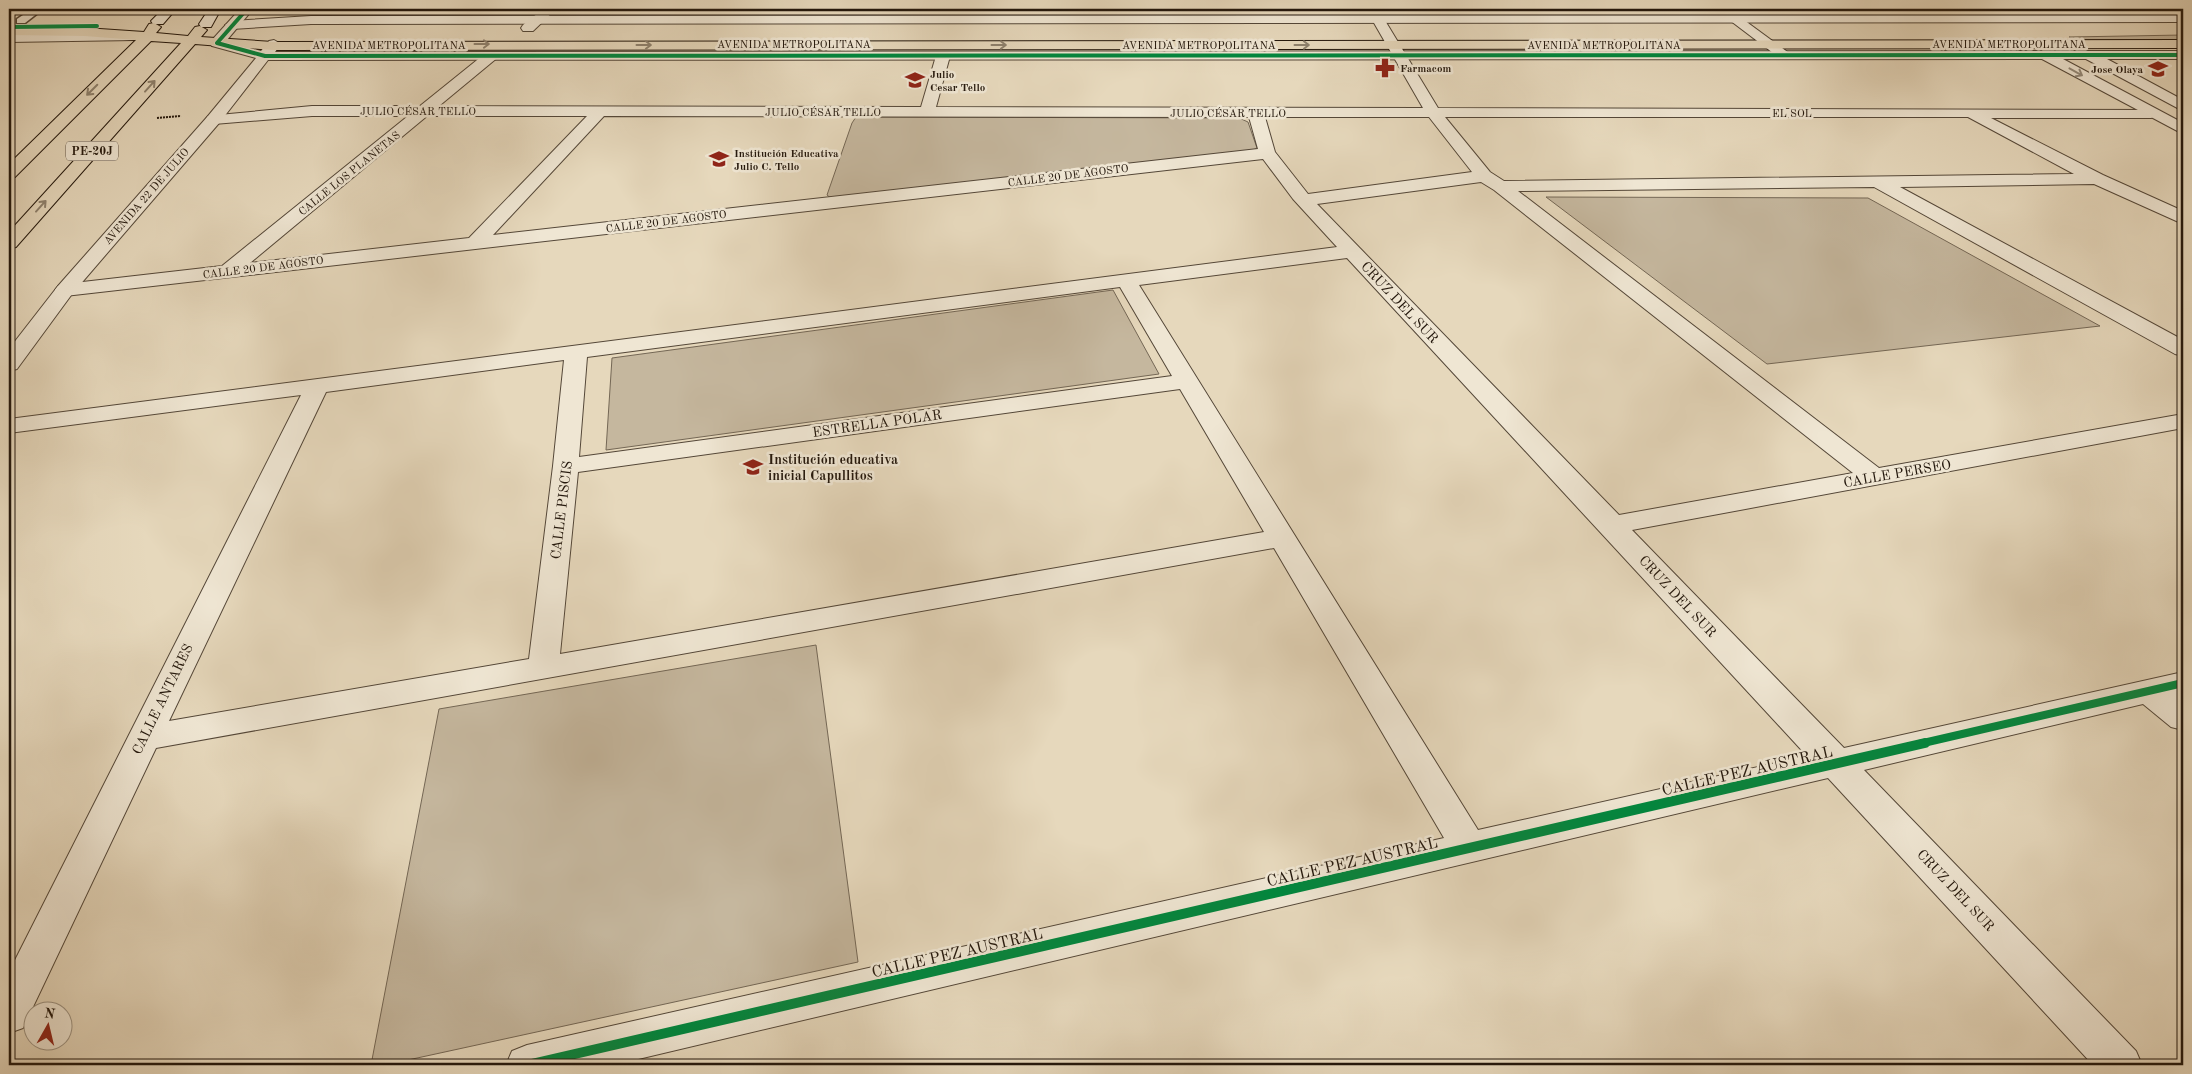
<svg xmlns="http://www.w3.org/2000/svg" width="2192" height="1074" font-family="'Old Standard TT',serif">
	<rect width="100%" height="100%" fill="#e6d8bc"/>
	<filter id="stains"><feTurbulence type="fractalNoise" baseFrequency=".004" numOctaves="4"/><feColorMatrix values="0 0 0 0 .2 0 0 0 0 .09 0 0 0 0 .02 0 0 0 .5 -.17"/></filter>
	<radialGradient id="worn" r=".72"><stop offset=".6" stop-color="#630" stop-opacity="0"/><stop offset="1" stop-color="#630" stop-opacity=".3"/></radialGradient>
	<g fill="#c5b79e" stroke="#746755">
		<polygon points="2183,35 2183,40 2079,40 2069,37"/>
		<polygon points="856,117 1239,118 1248,122 1257,148 1246,154 832,199 827,195 852,123"/>
		<polygon points="1546,197 1868,198 2100,326 1767,364"/>
		<polygon points="1113,290 1159,374 606,450 612,358"/>
		<polygon points="816,645 858,962 385,1065 371,1065 439,709"/>
	</g>
	<g fill="none" stroke-linecap="round" stroke-linejoin="round">
		<defs>
			<g id="service">
				<polygon points="32,9 43,9 25,23 17,23 17,19"/>
				<polygon points="2034,9 2047,9 2063,18 2058,21 2054,20"/>
			</g>
			<g id="minor">
				<polygon points="240,9 253,9 222,46 212,46 210,43 212,40"/>
				<polygon points="543,9 556,9 533,31 523,31 521,28 523,25"/>
				<path d="M1366,9H1378L1438,108L2157,110L2159,113L2157,116L2151,118H1991L2103,175L2183,211V224L2094,184L1900,187L2183,340V356L2175,354L1874,187L1518,191L1879,468L2183,414V428L1632,530L1844,748L2183,672V694L2177,696L2183,701V730L2171,727L2143,704L1864,770L2136,1051L2142,1065H2093L1828,778L613,1065H506L512,1051L527,1045L1444,838L1274,548L156,748L23,1028L9,1033V972L301,395L9,433V419L1337,247L1293,199L1263,159L65,296L58,294L55,290L58,286L65,284L222,266L408,116H312L214,124L208,122L206,119L208,116L312,106H420L487,52H497L499,55L497,58L439,106L921,107L936,56L943,52L950,56L936,107L1423,108ZM427,116H587L469,238L250,263ZM604,116L1249,117L1258,149L493,235ZM1265,117H1429L1472,172L1308,194L1275,152ZM1445,117H1968L2074,174L1504,181L1490,172ZM1481,182L1494,190L1853,473L1619,515L1317,204ZM1347,258L1807,756L1478,830L1139,285ZM1120,287L1172,376L579,457L587,357ZM564,360L553,466L529,659L169,721L326,392ZM1180,389L1264,532L560,654L578,472Z"/>
				<polygon points="1715,9 1729,9 1793,56 1791,59 1781,59"/>
				<polygon points="2155,9 2171,9 2183,14 2183,23 2157,12"/>
			</g>
			<g id="tertiary">
				<polygon points="2183,14 2183,22 311,24 232,29 225,25 232,21 311,16"/>
				<polygon points="130,33 137,37 135,40 9,42 9,34"/>
				<polygon points="217,39 261,51 269,41 274,40 281,44 275,52 2183,51 2183,59 2107,59 2183,100 2183,111 2086,59 2063,59 2183,123 2183,134 2042,59 268,60 220,122 72,294 17,369 9,371 9,349 58,286 208,116 256,58 212,46 210,43"/>
			</g>
			<g id="secondary">
				<polygon points="163,9 176,9 163,24 153,24 151,21"/>
				<polygon points="209,9 221,9 211,27 201,27 199,24"/>
			</g>
			<polygon id="primary" points="154,23 161,27 156,33 188,36 195,27 200,26 207,30 201,37 273,42 2183,40 2183,48 273,50 195,44 16,247 9,249 9,232 181,43 151,41 15,177 9,178 9,164 136,40 85,36 9,35 9,27 85,28 144,32 149,24"/>
		</defs>
		<use href="#service" stroke="#544738" stroke-width="3"/>
		<use href="#minor" stroke="#544738" stroke-width="2"/>
		<use href="#tertiary" stroke="#544738" stroke-width="2"/>
		<use href="#secondary" stroke="#23170c" stroke-width="2"/>
		<use href="#primary" stroke="#23170c" stroke-width="2"/>
		<polyline stroke="#23170c" stroke-width="2" stroke-dasharray="2 1" stroke-linecap="butt" points="157,118 181,116"/>
		<use href="#service" fill="#efe6d3" fill-rule="evenodd"/>
		<use href="#minor" fill="#efe6d3" fill-rule="evenodd"/>
		<use href="#tertiary" fill="#efe6d3" fill-rule="evenodd"/>
		<use href="#secondary" fill="#efe6d3" fill-rule="evenodd"/>
		<use href="#primary" fill="#e6d8bc" fill-rule="evenodd"/>
		<defs>
			<g id="cycleway-far2">
				<polyline points="247,9 217,43 265,56 2183,55"/>
				<polyline points="9,27 97,26"/>
			</g>
			<polyline id="cycleway-far1" points="1919,744 2183,683"/>
			<polyline id="cycleway" points="527,1065 1925,743"/>
		</defs>
		<use href="#cycleway-far2" stroke="#efe6d3" stroke-width="5.5"/>
		<use href="#cycleway-far1" stroke="#efe6d3" stroke-width="11"/>
		<use href="#cycleway" stroke="#efe6d3" stroke-width="13"/>
		<use href="#cycleway-far2" stroke="#00873e" stroke-width="4"/>
		<use href="#cycleway-far1" stroke="#00873e" stroke-width="8"/>
		<use href="#cycleway" stroke="#00873e" stroke-width="10"/>
	</g>
	<defs><path id="oneway-shaft" d="M-6 0H5M1.5-3L5.5 0L1.5 3" fill="none" stroke-width="1.6" stroke-linecap="round" stroke-linejoin="round" transform="scale(1.25)"/></defs>
	<g stroke="#8e816d">
		<use href="#oneway-shaft" transform="translate(482 44)"/>
		<use href="#oneway-shaft" transform="translate(644 45)"/>
		<use href="#oneway-shaft" transform="translate(999 45)"/>
		<use href="#oneway-shaft" transform="translate(1302 45)"/>
		<use href="#oneway-shaft" transform="translate(150 86) rotate(-48)"/>
		<use href="#oneway-shaft" transform="translate(92 90) rotate(135)"/>
		<use href="#oneway-shaft" transform="translate(41 206) rotate(-48)"/>
	</g>
	<use stroke="#938979" href="#oneway-shaft" transform="translate(2076 72) rotate(29)"/>
	<defs>
		<symbol id="pharmacy-bare" viewBox="-9 -9 18 18"><path d="M-2-6h4v4h4v4h-4v4h-4v-4h-4v-4h4Z" fill="#8f2418" stroke="#efe6d3" stroke-width="2.5" paint-order="stroke"/></symbol>
		<symbol id="school-bare" viewBox="-9 -9 18 18"><path d="M0-5L7-2L0 1L-7-2ZM-4 1L0 2.5L4 1V4Q0 6-4 4Z" fill="#8f2418" stroke="#efe6d3" stroke-width="2.5" paint-order="stroke"/></symbol>
	</defs>
	<g fill-rule="evenodd">
		<use href="#pharmacy-bare" x="1371" y="54" width="28" height="28"/>
		<use href="#school-bare" x="2144" y="55" width="28" height="28"/>
		<use href="#school-bare" x="901" y="66" width="28" height="28"/>
		<use href="#school-bare" x="705" y="145" width="28" height="28"/>
		<use href="#school-bare" x="739" y="453" width="28" height="28"/>
	</g>
	<g text-anchor="middle" stroke-width="5" stroke-linejoin="round" paint-order="stroke">
		<g font-size="11" fill="#23170c" stroke="#efe6d3">
			<text x="794" y="48">AVENIDA METROPOLITANA</text>
			<text x="2009" y="48">AVENIDA METROPOLITANA</text>
			<text x="389" y="49">AVENIDA METROPOLITANA</text>
			<text x="1199" y="49">AVENIDA METROPOLITANA</text>
			<text x="1604" y="49">AVENIDA METROPOLITANA</text>
			<text x="418" y="115">JULIO CÉSAR TELLO</text>
			<text x="823" y="116">JULIO CÉSAR TELLO</text>
			<text x="1228" y="117">JULIO CÉSAR TELLO</text>
			<text x="1792" y="117">EL SOL</text>
			<text transform="translate(349 173) rotate(-39)" y="4">CALLE LOS PLANETAS</text>
			<text transform="translate(1068 175) rotate(-7)" y="4">CALLE 20 DE AGOSTO</text>
			<text transform="translate(146 196) rotate(-49)" y="4">AVENIDA 22 DE JULIO</text>
			<text transform="translate(666 221) rotate(-7)" y="4">CALLE 20 DE AGOSTO</text>
			<text transform="translate(263 267) rotate(-7)" y="4">CALLE 20 DE AGOSTO</text>
		</g>
		<g font-size="11" font-weight="bold" fill="#23170c" stroke="#efe6d3" text-anchor="start">
			<text x="1400" y="72">Farmacom</text>
			<text x="2143" y="73" text-anchor="end">Jose Olaya</text>
			<text x="930" y="78">Julio<tspan x="930" dy="13">Cesar Tello</tspan></text>
			<text x="734" y="157">Institución Educativa<tspan x="734" dy="13">Julio C. Tello</tspan></text>
		</g>
		<rect fill="#efe6d3" stroke="#605548" stroke-width="1" x="66" y="141.5" width="52" height="19" rx="4"/>
		<g font-size="12" font-weight="bold" fill="#23170c">
			<text x="92" y="155">PE-20J</text>
		</g>
		<g font-size="14" fill="#23170c" stroke="#efe6d3">
			<text transform="translate(1400 302) rotate(47)" y="5">CRUZ DEL SUR</text>
			<text transform="translate(877 423) rotate(-8)" y="5">ESTRELLA POLAR</text>
			<text transform="translate(1897 473) rotate(-10)" y="5">CALLE PERSEO</text>
			<text transform="translate(561 510) rotate(-83)" y="5">CALLE PISCIS</text>
			<text transform="translate(1678 596) rotate(47)" y="5">CRUZ DEL SUR</text>
			<text transform="translate(162 699) rotate(-64)" y="5">CALLE ANTARES</text>
			<text transform="translate(1956 890) rotate(47)" y="5">CRUZ DEL SUR</text>
		</g>
		<g font-size="14" font-weight="bold" fill="#23170c" stroke="#efe6d3" text-anchor="start">
			<text x="768" y="464">Institución educativa<tspan x="768" dy="16">inicial Capullitos</tspan></text>
		</g>
		<g font-size="16" fill="#23170c" stroke="#efe6d3">
			<text transform="translate(1747 770) rotate(-13)" y="6">CALLE PEZ AUSTRAL</text>
			<text transform="translate(1352 861) rotate(-13)" y="6">CALLE PEZ AUSTRAL</text>
			<text transform="translate(957 952) rotate(-13)" y="6">CALLE PEZ AUSTRAL</text>
		</g>
	</g>
	<rect width="2192" height="1074" fill="none" stroke="#e6d8bc" stroke-width="30"/>
	<rect x="10" y="10" width="2172" height="1054" fill="none" stroke="#23170c" stroke-width="2.5"/>
	<rect x="15" y="15" width="2162" height="1044" fill="none" stroke="#23170c"/>
	<g transform="translate(48 1026) rotate(8)"><circle r="24" fill="#efe6d3" stroke="#9d9383"/>
	<path d="M0-4L9 19L0 12L-9 19Z" fill="#8f2418"/>
	<text y="-8" font-size="14" font-weight="bold" text-anchor="middle" fill="#23170c">N</text>
	</g>
	<rect width="100%" height="100%" filter="url(#stains)"/>
	<rect width="100%" height="100%" fill="url(#worn)"/>
</svg>
